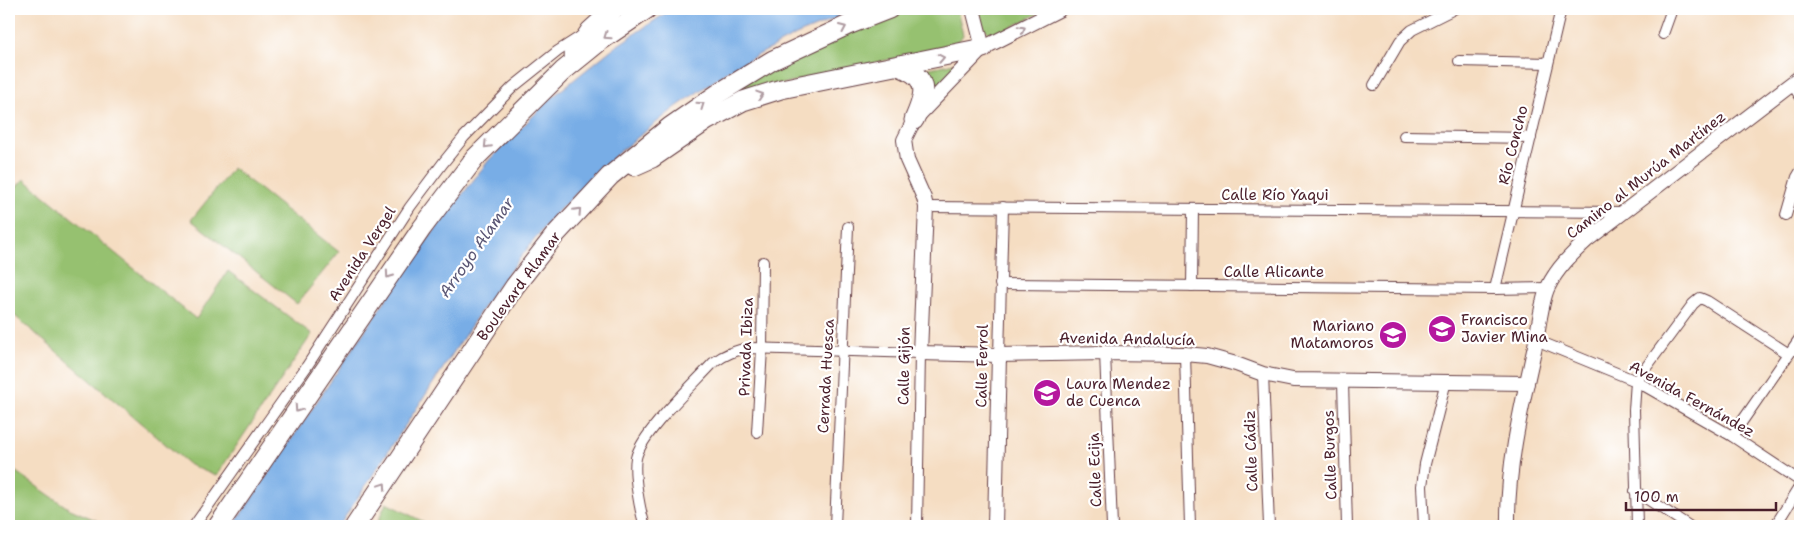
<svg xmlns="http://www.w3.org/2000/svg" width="1809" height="535" font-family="'Shantell Sans',sans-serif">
	<rect width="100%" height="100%" fill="#fff"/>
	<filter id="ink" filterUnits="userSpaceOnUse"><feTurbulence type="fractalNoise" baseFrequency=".02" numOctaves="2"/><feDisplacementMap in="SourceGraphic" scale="10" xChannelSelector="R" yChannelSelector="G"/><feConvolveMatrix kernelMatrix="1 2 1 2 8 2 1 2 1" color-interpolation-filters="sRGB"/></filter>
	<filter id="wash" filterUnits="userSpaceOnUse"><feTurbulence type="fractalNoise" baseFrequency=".0096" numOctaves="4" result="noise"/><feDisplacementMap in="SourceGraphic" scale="20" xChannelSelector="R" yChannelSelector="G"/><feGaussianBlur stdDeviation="1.12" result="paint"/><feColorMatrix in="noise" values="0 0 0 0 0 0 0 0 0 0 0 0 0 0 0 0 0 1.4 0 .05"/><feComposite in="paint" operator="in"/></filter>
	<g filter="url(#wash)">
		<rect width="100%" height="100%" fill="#f5ddc2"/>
		<g fill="#96c16f" stroke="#70704d">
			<polygon points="911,9 957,9 963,35 957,44 777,85 665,138 758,74 883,18"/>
			<path d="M978,9H1047L996,35C982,34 981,20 978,9Z"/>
			<polygon points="954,63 955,66 938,85 934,84 926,69"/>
			<polygon points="233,168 339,252 297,304 191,220"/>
			<polygon points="24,179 196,319 228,271 312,334 216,476 190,465 9,311 9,195"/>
			<polygon points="9,467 68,508 109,526 9,526"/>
			<polygon points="386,503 432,526 376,526"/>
		</g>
		<polygon fill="#78ade6" stroke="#616688" points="672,9 859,9 796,35 730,70 676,107 618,153 553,216 494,291 339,526 233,526 418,252 489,160 549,100 612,49"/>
	</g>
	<g filter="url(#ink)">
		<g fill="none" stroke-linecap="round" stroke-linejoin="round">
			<defs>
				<g id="street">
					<polyline points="1663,34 1672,9"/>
					<polyline points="1459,61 1548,63"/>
					<polyline points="1792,84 1800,96"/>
					<polyline points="1374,85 1400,41 1412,30 1454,9"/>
					<polyline points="1404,136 1531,138"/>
					<polyline points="926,207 1624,212"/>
					<polyline points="1786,215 1797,177 1800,172"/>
					<polyline points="1000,284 1495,289 1547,288"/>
					<polyline points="1192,286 1193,209"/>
					<polyline points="1495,289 1561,9"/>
					<polyline points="1536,340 1636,381 1732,436 1800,481"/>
					<polyline points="1105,353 1112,526"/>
					<polyline points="1185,354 1190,526"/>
					<polyline points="999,355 1003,207"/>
					<polyline points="1263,374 1269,526"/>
					<polyline points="1343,382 1347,526"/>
					<polyline points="757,432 762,349 763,262"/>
					<polyline points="1732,436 1800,338"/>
					<polyline points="1635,491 1689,526"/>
					<polyline points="194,526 307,366 410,207 443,163 464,137 513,87 558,51 583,35"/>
					<path d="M645,526C640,511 633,474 636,458C641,433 694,384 713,363C725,354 735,350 750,348L920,353L917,526"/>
					<polyline points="835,526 848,227"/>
					<polyline points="1424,526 1422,486 1425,464 1446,381"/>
					<polyline points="1637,526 1634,410 1636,381 1693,304 1700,298 1707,301 1789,354"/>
					<polyline points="1775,526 1800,486"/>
				</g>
				<g id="secondary">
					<polyline points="973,9 983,48 914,120 904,140 907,160 924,198 926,207 920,353 999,355 1105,353 1185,354 1207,356 1236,364 1263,374 1293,380 1527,383"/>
					<polyline points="983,48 1060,9"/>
					<polyline points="995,526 999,355"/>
					<path d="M1508,526C1507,465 1522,405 1535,346C1538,331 1542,298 1548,287C1557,268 1572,254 1587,240L1800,77"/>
				</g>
				<g id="highway">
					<polyline points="574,55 590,31 614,9"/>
					<path d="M898,66C930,77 926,93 914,120"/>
					<polyline points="634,166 652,158 706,121 743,101 781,89 983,48"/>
					<polyline points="218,526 422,228 475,158 563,71 600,41 647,9"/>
					<polyline points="355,526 515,286 555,235 610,176 670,127 719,93 773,60 848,25 889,9"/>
				</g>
			</defs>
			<use href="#street" stroke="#643c42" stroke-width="12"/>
			<use href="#secondary" stroke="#643c42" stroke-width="16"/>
			<use href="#highway" stroke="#643c42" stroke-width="21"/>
			<use href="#street" stroke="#fff" stroke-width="10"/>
			<use href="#secondary" stroke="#fff" stroke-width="14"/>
			<use href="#highway" stroke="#fff" stroke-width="19"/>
		</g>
		<defs><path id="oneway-chevron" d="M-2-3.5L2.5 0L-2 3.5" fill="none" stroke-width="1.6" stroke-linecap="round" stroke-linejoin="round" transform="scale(1.25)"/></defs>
		<g stroke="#ae9aa0">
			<use href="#oneway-chevron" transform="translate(843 28) rotate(-24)"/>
			<use href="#oneway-chevron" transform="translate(1022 29) rotate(-27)"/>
			<use href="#oneway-chevron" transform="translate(607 36) rotate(145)"/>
			<use href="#oneway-chevron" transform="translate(941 58) rotate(-11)"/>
			<use href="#oneway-chevron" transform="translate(760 95) rotate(-18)"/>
			<use href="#oneway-chevron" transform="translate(701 105) rotate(-35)"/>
			<use href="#oneway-chevron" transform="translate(487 145) rotate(134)"/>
			<use href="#oneway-chevron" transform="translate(578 211) rotate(-47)"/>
			<use href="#oneway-chevron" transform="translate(389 275) rotate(125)"/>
			<use href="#oneway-chevron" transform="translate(298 409) rotate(124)"/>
			<use href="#oneway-chevron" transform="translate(383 486) rotate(-56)"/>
		</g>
	</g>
	<defs>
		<symbol id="school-disc" viewBox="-11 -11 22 22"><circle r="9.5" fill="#b5179e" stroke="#fff"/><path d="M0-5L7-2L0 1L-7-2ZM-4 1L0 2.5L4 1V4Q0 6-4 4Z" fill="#fff"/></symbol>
	</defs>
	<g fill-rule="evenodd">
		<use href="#school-disc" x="1426" y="313" width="32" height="32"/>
		<use href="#school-disc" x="1377" y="319" width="32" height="32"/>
		<use href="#school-disc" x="1031" y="377" width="32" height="32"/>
	</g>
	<g text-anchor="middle" stroke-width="4.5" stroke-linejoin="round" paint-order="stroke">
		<g font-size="15" fill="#4a1f2b" stroke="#fff">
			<text transform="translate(1513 145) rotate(-76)" y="5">Río Concho</text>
			<text transform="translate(1646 175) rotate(-38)" y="5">Camino al Murúa Martínez</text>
			<text x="1275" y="200">Calle Río Yaqui</text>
			<text transform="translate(362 254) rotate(-57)" y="5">Avenida Vergel</text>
			<text x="1274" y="277">Calle Alicante</text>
			<text transform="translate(519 286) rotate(-54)" y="5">Boulevard Alamar</text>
			<text transform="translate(1127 339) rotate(1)" y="5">Avenida Andalucía</text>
			<text transform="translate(746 347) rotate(-88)" y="5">Privada Ibiza</text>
			<text transform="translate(904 366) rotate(-89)" y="5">Calle Gijón</text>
			<text transform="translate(982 366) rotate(-89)" y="5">Calle Ferrol</text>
			<text transform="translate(826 376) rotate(-87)" y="5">Cerrada Huesca</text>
			<text transform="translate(1692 399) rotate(29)" y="5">Avenida Fernández</text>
			<text transform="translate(1251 451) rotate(-92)" y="5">Calle Cádiz</text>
			<text transform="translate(1330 455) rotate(-92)" y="5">Calle Burgos</text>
			<text transform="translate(1095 470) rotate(-92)" y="5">Calle Ecija</text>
		</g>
		<g font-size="15" fill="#4a1f2b" stroke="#fff" text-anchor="start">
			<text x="1461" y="325">Francisco<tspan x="1461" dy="17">Javier Mina</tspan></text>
			<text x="1374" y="331" text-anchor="end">Mariano<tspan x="1374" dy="17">Matamoros</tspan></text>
			<text x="1066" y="389">Laura Mendez<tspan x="1066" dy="17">de Cuenca</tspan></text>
		</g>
		<g font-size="16" font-style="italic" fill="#5c5876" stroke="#fff">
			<text transform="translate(476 247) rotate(-55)" y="6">Arroyo Alamar</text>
		</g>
	</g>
	<rect width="1809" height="535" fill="none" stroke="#fff" stroke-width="30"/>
	<path d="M1626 502v8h150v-8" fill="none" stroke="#4a1f2b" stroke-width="2.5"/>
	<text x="1634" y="502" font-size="15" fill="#4a1f2b" stroke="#ffffff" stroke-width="4" paint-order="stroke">100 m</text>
</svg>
